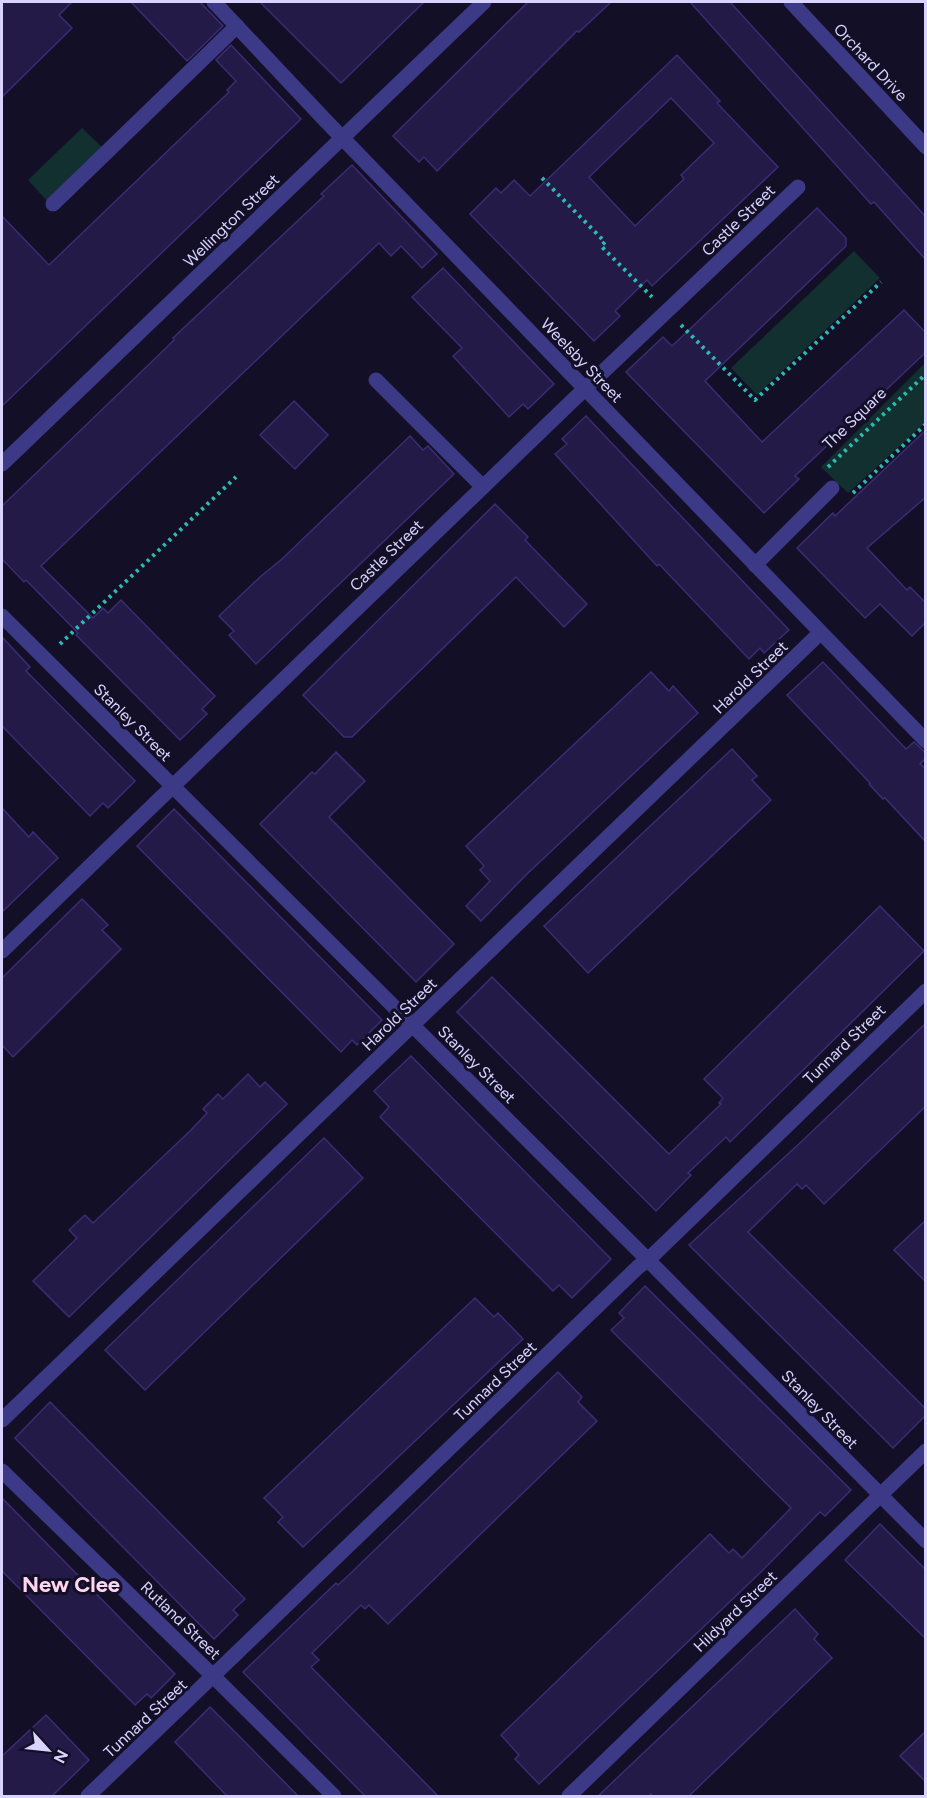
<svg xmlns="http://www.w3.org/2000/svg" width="927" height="1798" font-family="Figtree,sans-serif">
	<rect width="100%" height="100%" fill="#130f26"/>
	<g fill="#12302f">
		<polygon points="82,128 104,149 48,202 28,180"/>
		<polygon points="854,251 880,278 757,395 731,368"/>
		<polygon points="925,363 925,423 848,493 821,467"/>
	</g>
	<g fill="#241a48" stroke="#3b2c74" stroke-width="1.5" fill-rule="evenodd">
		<polygon points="2,2 72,2 59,15 72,28 2,97"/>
		<polygon points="131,2 200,2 223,26 187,61"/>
		<polygon points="260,2 424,2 341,83"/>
		<polygon points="528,2 611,2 579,32 577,31 437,171 424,157 419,162 393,136"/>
		<polygon points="690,2 730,2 926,217 926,260 874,202 871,204"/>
		<polygon points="231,45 301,119 2,406 2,216 49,265 229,92 227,90 236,81 216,60"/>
		<path d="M677,55L720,101L717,103L778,167L652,286L647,280L615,311L620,316L594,341L470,214L496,188L501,193L514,180L530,196ZM671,98L714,143L681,175L684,179L635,226L589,177Z"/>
		<polygon points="352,165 437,254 422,268 401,246 391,256 379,243 41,566 93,618 103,608 108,613 121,600 215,696 202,709 207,714 180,740 76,635 78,633 26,580 24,582 2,559 2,506 167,347 174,340 173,338 324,196 321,194"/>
		<polygon points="817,208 846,238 846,246 705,381 762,442 904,310 926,333 926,352 795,476 799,479 764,513 626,372 663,337 672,346"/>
		<polygon points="443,268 554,384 528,409 523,404 509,417 453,356 462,348 412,297"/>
		<polygon points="294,401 328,435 295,469 260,435"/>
		<polygon points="586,416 789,630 764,653 760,648 749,659 659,564 657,566 555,454 567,444 562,439"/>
		<polygon points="926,430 926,497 867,548 907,590 910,587 926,603 926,622 912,636 880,604 865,618 797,548 833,513 835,516"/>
		<polygon points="410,436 423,450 428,446 454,474 256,664 229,635 234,631 219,616 260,577 282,559"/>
		<polygon points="495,504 528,537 525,540 587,604 564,627 516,577 352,737 344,737 303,695"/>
		<polygon points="2,637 30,667 26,671 135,781 108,808 103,803 90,816 2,726"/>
		<polygon points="823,662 906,749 914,742 926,753 926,758 920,764 926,769 926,842 885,798 883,799 869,784 870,783 787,695"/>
		<polygon points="651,672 669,691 673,686 698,713 528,873 481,921 466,906 490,881 480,870 484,866 466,846"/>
		<polygon points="732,749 757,776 752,780 771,800 588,973 544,926"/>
		<polygon points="336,752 365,781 329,817 454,944 416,982 260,824 312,772 315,774"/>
		<polygon points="2,808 29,837 33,832 58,858 2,912"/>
		<polygon points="174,809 382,1020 357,1045 352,1040 341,1052 137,846"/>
		<polygon points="82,899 108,925 102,930 121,949 13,1057 2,1045 2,978"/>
		<polygon points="880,906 924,951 730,1142 726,1137 688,1173 691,1175 656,1211 457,1012 492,977 669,1154 721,1104 719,1103 723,1098 704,1079"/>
		<polygon points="926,1023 926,1106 824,1204 806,1185 802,1189 797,1184 748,1232 926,1409 926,1415 893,1448 689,1245 801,1142"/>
		<polygon points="411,1056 611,1259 572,1298 559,1285 553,1291 380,1117 389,1107 374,1091"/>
		<polygon points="248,1074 260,1087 265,1082 287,1104 69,1317 33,1281 77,1238 69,1230 85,1215 93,1223 190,1131 207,1113 203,1109 218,1094 223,1099"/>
		<polygon points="324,1138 363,1178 145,1390 105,1350"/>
		<polygon points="926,1220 926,1282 894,1250"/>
		<polygon points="645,1286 851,1490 825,1516 820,1512 762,1571 539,1784 515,1759 519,1755 501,1735 710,1534 729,1553 733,1549 742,1558 791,1508 611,1330 624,1318 619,1313"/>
		<polygon points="475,1298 494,1317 498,1313 523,1339 303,1547 278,1522 283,1517 264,1498"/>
		<polygon points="558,1372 582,1397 578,1402 597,1421 388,1624 369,1605 365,1609 361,1605 312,1653 319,1660 311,1667 439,1797 366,1797 243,1672 336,1583 338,1585 352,1572"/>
		<polygon points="50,1402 245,1599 233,1610 238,1615 214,1639 15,1438"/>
		<polygon points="2,1498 175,1674 151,1698 147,1694 135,1705 2,1571"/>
		<polygon points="880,1524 926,1570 926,1639 845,1560"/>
		<polygon points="795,1609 818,1634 814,1639 832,1658 688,1797 653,1797 651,1794 648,1797 597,1797"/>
		<polygon points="210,1707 240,1737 299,1797 228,1797 175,1742"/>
		<polygon points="46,1715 89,1760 51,1797 2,1797 2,1756"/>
		<polygon points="926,1731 926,1782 900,1756"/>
	</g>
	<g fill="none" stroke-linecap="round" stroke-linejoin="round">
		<g stroke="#2dbab2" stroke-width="4" stroke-dasharray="3 4.5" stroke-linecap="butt">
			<polyline points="542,178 605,242 601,246 652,297"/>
			<polyline points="681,325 755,400 881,282"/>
			<polyline points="828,467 926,374"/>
			<polyline points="853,493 926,424"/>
			<polyline points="60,644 236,477"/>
		</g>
		<g stroke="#3c3986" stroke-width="15">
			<polyline points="214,2 325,120 926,741"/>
			<polyline points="791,2 926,147"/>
			<polyline points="53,204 237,26"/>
			<polyline points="376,380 483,487"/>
			<polyline points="2,464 484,2"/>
			<polyline points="755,565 832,488"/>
			<polyline points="2,616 648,1260 926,1541"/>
			<polyline points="2,951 571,402 798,187"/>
			<polyline points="2,1420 820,633"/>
			<polyline points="2,1471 214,1677 334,1796"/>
			<polyline points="88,1796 638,1267 648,1260 926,991"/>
			<polyline points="569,1796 926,1451"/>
		</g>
	</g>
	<g text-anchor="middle" stroke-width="6" stroke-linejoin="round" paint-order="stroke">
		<g font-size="16" fill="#d9d4ff" stroke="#130f26">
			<text transform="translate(871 62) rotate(47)" y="6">Orchard Drive</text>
			<text transform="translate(231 220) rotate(-44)" y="6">Wellington Street</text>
			<text transform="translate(738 220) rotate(-44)" y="6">Castle Street</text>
			<text transform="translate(582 360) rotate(46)" y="6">Weelsby Street</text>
			<text transform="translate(854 418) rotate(-44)" y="6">The Square</text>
			<text transform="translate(386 555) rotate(-44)" y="6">Castle Street</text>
			<text transform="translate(750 677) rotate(-44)" y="6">Harold Street</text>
			<text transform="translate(133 722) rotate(45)" y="6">Stanley Street</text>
			<text transform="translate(399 1014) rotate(-44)" y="6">Harold Street</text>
			<text transform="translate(844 1044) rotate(-44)" y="6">Tunnard Street</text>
			<text transform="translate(477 1064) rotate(45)" y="6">Stanley Street</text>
			<text transform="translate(495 1381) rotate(-44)" y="6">Tunnard Street</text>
			<text transform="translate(820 1409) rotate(46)" y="6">Stanley Street</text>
			<text transform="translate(735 1611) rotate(-44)" y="6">Hildyard Street</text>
			<text transform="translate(181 1620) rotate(44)" y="6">Rutland Street</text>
			<text transform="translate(145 1718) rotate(-43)" y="6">Tunnard Street</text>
		</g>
		<g font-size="22" font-weight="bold" fill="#ffd6f0" stroke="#130f26">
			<text x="71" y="1592">New Clee</text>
		</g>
	</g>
	<rect width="927" height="1798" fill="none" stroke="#d9d4ff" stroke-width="6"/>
	<g transform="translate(48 1750) rotate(117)" stroke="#130f26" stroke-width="4.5" paint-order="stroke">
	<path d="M0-4.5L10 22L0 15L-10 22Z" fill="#d9d4ff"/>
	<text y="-9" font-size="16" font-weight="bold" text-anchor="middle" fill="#d9d4ff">N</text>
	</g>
</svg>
